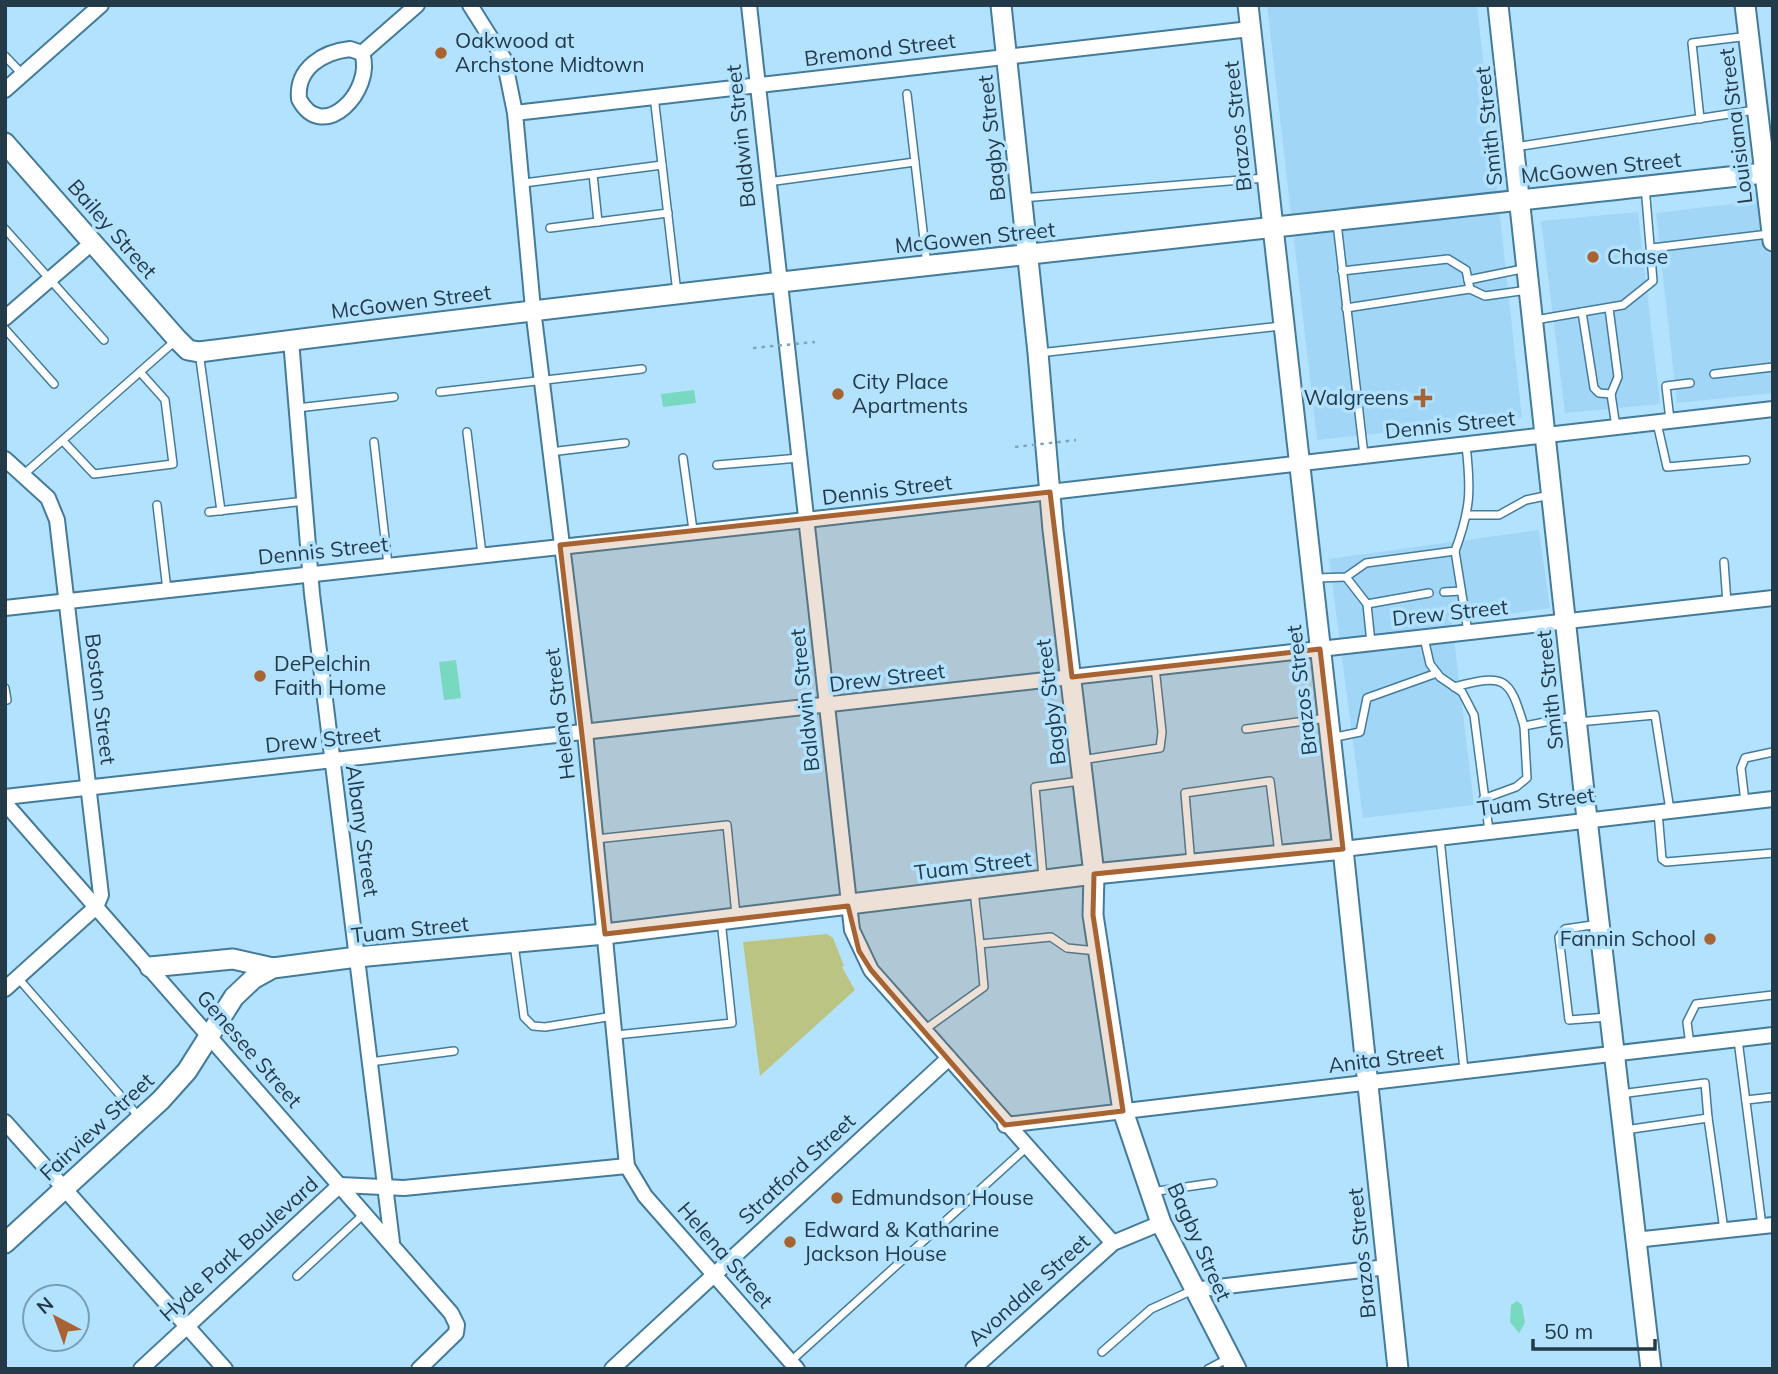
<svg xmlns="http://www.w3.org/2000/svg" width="1778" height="1374" font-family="Mulish,sans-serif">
	<rect width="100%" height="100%" fill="#b3e2fe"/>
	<g fill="#a2d6f6">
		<polygon points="1267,5 1477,5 1522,418 1317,440"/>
		<polygon points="1773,199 1773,393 1677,403 1656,213"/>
		<polygon points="1638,212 1660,404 1565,413 1541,221"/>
		<polygon points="1539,530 1550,608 1452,622 1474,805 1363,818 1329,559"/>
	</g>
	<polygon fill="#bbc483" points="827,934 833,938 844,966 842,967 855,990 760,1076 743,942"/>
	<g fill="#79d9c0">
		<polygon points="694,390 696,403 663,407 661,394"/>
		<polygon points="456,660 461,698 444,700 439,662"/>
		<polygon points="1517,1301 1522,1305 1525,1323 1519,1333 1510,1322 1511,1305"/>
	</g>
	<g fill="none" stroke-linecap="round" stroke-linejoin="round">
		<defs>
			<g id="lane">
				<polyline points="5,56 22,74"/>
				<polyline points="907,94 927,265"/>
				<polyline points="654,96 677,293"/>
				<polyline points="1700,119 1692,43 1749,36"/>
				<polyline points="1515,147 1755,110"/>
				<polyline points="593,174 598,222"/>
				<polyline points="768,182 915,162"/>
				<polyline points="524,183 662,165"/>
				<polyline points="1022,198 1265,178"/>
				<polyline points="1337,223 1364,455"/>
				<polyline points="550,228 668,213"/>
				<polyline points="5,229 104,340"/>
				<polyline points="1652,248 1769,234"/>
				<polyline points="1342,271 1448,259 1466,270 1470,289"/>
				<polyline points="1468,280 1527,268"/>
				<polyline points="1346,308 1470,289 1485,296 1528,290"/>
				<polyline points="1609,308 1618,377 1611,394"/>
				<polyline points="1582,312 1594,388 1599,393 1611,394 1616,427"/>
				<polyline points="1535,320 1623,305 1653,281 1645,186"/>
				<polyline points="5,329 54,384"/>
				<polyline points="199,352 221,511"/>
				<polyline points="1039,353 1281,326"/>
				<polyline points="1714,374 1773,367"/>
				<polyline points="440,392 642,369"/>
				<polyline points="297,408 394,397"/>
				<polyline points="1670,420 1666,386 1690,383"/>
				<polyline points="1657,423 1667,467 1746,460"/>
				<polyline points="467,432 482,554"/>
				<polyline points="63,441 94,474 173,464 165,400 140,372"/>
				<polyline points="374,442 388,565"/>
				<polyline points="550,452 625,443"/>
				<polyline points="683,458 693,530"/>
				<polyline points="717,465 799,458"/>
				<polyline points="23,475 175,341"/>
				<polyline points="157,505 167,590"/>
				<polyline points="209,512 305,501"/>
				<polyline points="1468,515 1499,515 1526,500 1550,495"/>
				<polyline points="1455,551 1468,632"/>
				<polyline points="1724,562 1727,603"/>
				<polyline points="1346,577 1367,604 1371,643"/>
				<path d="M1316,578L1346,577L1366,563L1455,551C1471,508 1471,490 1466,445"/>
				<polyline points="1444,592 1461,591"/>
				<polyline points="1367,604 1429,593"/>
				<polyline points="1424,638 1430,664 1440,677 1462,692 1474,715 1489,831"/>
				<path d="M1454,687C1505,674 1509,676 1524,726"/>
				<polyline points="5,688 7,700"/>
				<polyline points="1578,722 1655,715 1670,810"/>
				<polyline points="1246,729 1327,718"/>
				<polyline points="1331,738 1360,732 1367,698 1437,673"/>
				<polyline points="1081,760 1160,748 1162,732 1155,667"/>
				<polyline points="1483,799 1516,787 1527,778 1524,726 1576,716"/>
				<polyline points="1745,802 1741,768 1745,758 1773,752"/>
				<polyline points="1658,812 1662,859 1666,862 1773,853"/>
				<polyline points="1440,838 1464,1070"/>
				<polyline points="596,839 727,825 736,915"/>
				<polyline points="1191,864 1185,793 1270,781 1279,853"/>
				<polyline points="1043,877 1035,787 1080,781"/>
				<polyline points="974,891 980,944 1051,937 1067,948 1097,951"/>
				<polyline points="1599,924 1565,929 1559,937 1569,1020 1608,1017"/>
				<polyline points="514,944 524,1017 533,1026 545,1027 613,1016"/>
				<polyline points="18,978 140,1118"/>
				<polyline points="924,1030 984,987 980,944"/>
				<polyline points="616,1035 732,1023 721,920"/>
				<polyline points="1738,1040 1762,1226"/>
				<polyline points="1690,1045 1687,1022 1696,1004 1773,995"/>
				<polyline points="370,1062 454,1051"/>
				<polyline points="1620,1094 1705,1083 1708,1118 1625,1130"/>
				<polyline points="1746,1100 1773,1097"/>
				<polyline points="1708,1118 1724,1230"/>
				<polyline points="1151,1192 1213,1183"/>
				<polyline points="297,1276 365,1213"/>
				<polyline points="1102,1352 1151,1309 1193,1290"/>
				<polyline points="791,1361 1026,1148"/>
				<polyline points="1208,1369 1229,1358"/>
			</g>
			<g id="street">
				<polyline points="470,5 504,59 515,113 533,309 585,732 627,1166 645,1196 797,1369"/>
				<polyline points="749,5 852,930 871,970 1113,1243"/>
				<path d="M350,49L362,53C375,90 323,145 299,99C296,68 323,52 350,49Z"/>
				<polyline points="362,53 417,5"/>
				<polyline points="5,90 101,5"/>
				<polyline points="515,113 1250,29"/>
				<polyline points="5,318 93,242"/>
				<polyline points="291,340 312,594 392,1242"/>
				<polyline points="5,459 48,498 57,520 101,895 96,907 5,989"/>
				<polyline points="5,608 806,520 1773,409"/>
				<polyline points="5,797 1773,598"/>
				<polyline points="5,803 451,1313 457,1325 456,1333 419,1369"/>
				<polyline points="1343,849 1773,799"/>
				<polyline points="5,1122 225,1369"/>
				<polyline points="1005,1125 1773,1035"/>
				<polyline points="1635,1240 1773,1225"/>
				<polyline points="1193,1290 1387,1267"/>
				<polyline points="141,1369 340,1185 404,1188 627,1166"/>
				<polyline points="612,1369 949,1058"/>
				<polyline points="973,1369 1113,1243 1161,1223"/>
			</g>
			<g id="secondary">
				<polyline points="1001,5 1038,353 1053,530 1094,874 1093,915 1123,1111 1161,1223 1236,1369"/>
				<polyline points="1248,5 1343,849 1398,1369"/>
				<polyline points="1498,5 1587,819 1651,1369"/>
				<polyline points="1745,5 1773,241"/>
				<path d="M5,143L177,339L188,350L199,352C723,285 1248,231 1773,172"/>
				<polyline points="150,967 233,959 273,968"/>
				<polyline points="5,1243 161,1100 187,1071 234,997 253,979 273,968 357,957 605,934 1094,874 1343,849"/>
			</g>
		</defs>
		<use href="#lane" stroke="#437b9b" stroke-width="10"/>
		<use href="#street" stroke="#437b9b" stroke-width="18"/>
		<use href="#secondary" stroke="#437b9b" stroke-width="23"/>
		<use href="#lane" stroke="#fff" stroke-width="7"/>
		<use href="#street" stroke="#fff" stroke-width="14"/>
		<use href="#secondary" stroke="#fff" stroke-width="19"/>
		<g stroke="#7fa5bc" stroke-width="2.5" stroke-dasharray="3.5 5" stroke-linecap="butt">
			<polyline points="753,348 815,342"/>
			<polyline points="1015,447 1076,440"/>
		</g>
	</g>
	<path fill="#a76432" fill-opacity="0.2" stroke="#a76432" stroke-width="5" stroke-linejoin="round" d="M1050,492L1072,677L1320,649L1343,849L1094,874L1093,915L1123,1111L1005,1125L871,970L859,951L848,906L605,934L560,545Z"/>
	<g fill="#a76432" stroke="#b3e2fe" stroke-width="2.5">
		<circle cx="441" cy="53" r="7"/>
		<circle cx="1593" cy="257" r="7"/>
		<circle cx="838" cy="394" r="7"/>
		<path d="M1419.5 387.5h7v7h7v7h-7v7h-7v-7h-7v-7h7z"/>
		<circle cx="260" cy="676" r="7"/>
		<circle cx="1710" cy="939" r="7"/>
		<circle cx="837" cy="1198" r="7"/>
		<circle cx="790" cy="1242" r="7"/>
	</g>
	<g text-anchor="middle" stroke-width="7" stroke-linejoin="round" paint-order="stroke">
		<g font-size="21" fill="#233a48" stroke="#b3e2fe" text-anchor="start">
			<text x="455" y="48">Oakwood at<tspan x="455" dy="24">Archstone Midtown</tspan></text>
			<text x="1607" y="264">Chase</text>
			<text x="852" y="389">City Place<tspan x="852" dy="24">Apartments</tspan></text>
			<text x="1409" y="405" text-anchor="end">Walgreens</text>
			<text x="274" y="671">DePelchin<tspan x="274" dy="24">Faith Home</tspan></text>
			<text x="1696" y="946" text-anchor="end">Fannin School</text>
			<text x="851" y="1205">Edmundson House</text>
			<text x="804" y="1237">Edward &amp; Katharine<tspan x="804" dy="24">Jackson House</tspan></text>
		</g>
		<g font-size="21" fill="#233a48" stroke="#b3e2fe">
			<text transform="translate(880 50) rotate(-7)" y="7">Bremond Street</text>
			<text transform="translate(1238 126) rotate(-96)" y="7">Brazos Street</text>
			<text transform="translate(1489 126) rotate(-96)" y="7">Smith Street</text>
			<text transform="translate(1736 126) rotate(-97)" y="7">Louisiana Street</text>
			<text transform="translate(741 136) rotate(-96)" y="7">Baldwin Street</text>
			<text transform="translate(992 138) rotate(-96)" y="7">Bagby Street</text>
			<text transform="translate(1601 168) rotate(-6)" y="7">McGowen Street</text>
			<text transform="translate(112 229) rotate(49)" y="7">Bailey Street</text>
			<text transform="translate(975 238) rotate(-6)" y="7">McGowen Street</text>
			<text transform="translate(411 302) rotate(-7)" y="7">McGowen Street</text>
			<text transform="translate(1450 425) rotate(-6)" y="7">Dennis Street</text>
			<text transform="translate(887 490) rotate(-7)" y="7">Dennis Street</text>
			<text transform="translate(323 551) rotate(-6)" y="7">Dennis Street</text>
			<text transform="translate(1450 613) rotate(-6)" y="7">Drew Street</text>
			<text transform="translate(887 678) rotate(-7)" y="7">Drew Street</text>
			<text transform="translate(1302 690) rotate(-97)" y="7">Brazos Street</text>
			<text transform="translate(1550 690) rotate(-96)" y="7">Smith Street</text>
			<text transform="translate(100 699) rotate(83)" y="7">Boston Street</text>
			<text transform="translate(805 700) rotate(-96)" y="7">Baldwin Street</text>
			<text transform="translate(1051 702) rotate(-97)" y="7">Bagby Street</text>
			<text transform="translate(560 714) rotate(-97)" y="7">Helena Street</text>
			<text transform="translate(323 740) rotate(-6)" y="7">Drew Street</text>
			<text transform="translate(1536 802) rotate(-7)" y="7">Tuam Street</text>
			<text transform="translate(362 831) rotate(82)" y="7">Albany Street</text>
			<text transform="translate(973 866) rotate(-7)" y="7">Tuam Street</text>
			<text transform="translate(410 930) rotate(-6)" y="7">Tuam Street</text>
			<text transform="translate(249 1049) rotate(49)" y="7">Genesee Street</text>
			<text transform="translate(1386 1059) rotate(-7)" y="7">Anita Street</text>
			<text transform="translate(97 1127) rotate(-43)" y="7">Fairview Street</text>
			<text transform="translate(797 1169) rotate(-43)" y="7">Stratford Street</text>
			<text transform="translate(1199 1242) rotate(66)" y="7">Bagby Street</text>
			<text transform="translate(239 1249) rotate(-42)" y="7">Hyde Park Boulevard</text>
			<text transform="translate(1362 1253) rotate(-96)" y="7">Brazos Street</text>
			<text transform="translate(725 1255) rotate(49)" y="7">Helena Street</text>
			<text transform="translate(1029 1290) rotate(-42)" y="7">Avondale Street</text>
		</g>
	</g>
	<rect width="1778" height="1374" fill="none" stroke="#233a48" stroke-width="14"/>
	<g transform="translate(56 1318) rotate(319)"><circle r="33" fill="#b3e2fe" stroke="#799fb5" stroke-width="2"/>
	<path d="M0-5L12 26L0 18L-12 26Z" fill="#a76432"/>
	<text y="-10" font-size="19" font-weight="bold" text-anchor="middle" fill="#233a48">N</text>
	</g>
	<path d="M1533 1339v10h122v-10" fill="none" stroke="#233a48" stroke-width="3.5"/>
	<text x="1544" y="1339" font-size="21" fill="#233a48" stroke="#b3e2fe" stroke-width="5" paint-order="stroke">50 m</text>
</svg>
